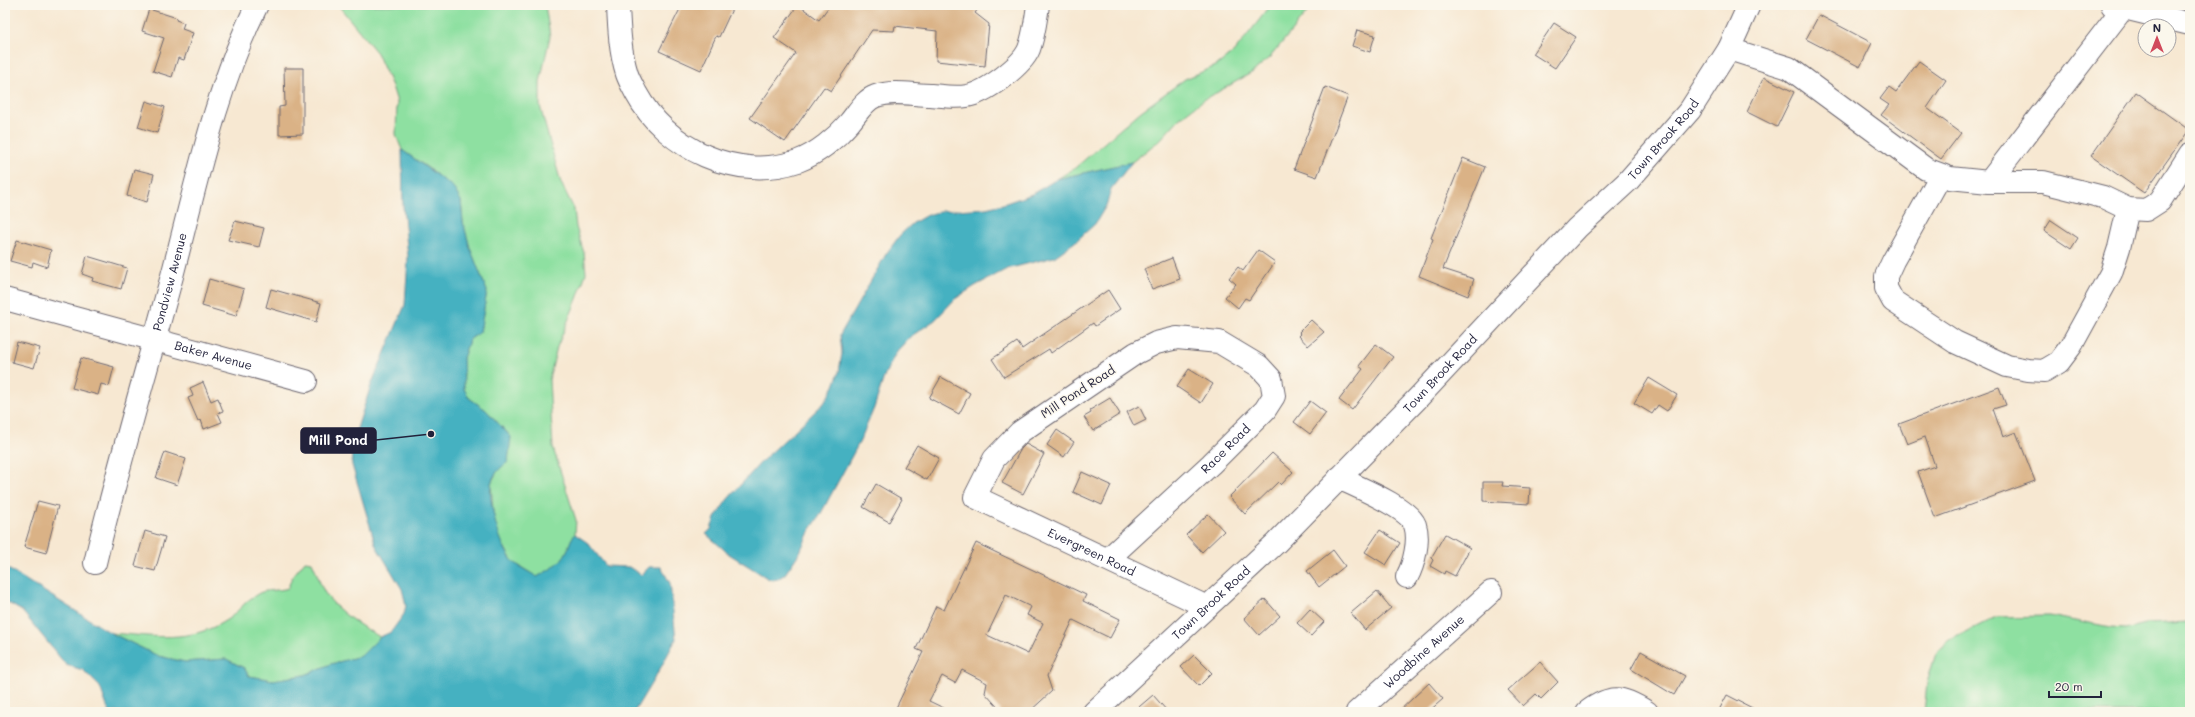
<svg xmlns="http://www.w3.org/2000/svg" width="2195" height="717" font-family="Mali,sans-serif">
	<rect width="100%" height="100%" fill="#fbf7ec"/>
	<filter id="ink" filterUnits="userSpaceOnUse"><feTurbulence type="fractalNoise" baseFrequency=".025" numOctaves="2"/><feDisplacementMap in="SourceGraphic" scale="8" xChannelSelector="R" yChannelSelector="G"/><feConvolveMatrix kernelMatrix="1 2 1 2 8 2 1 2 1" color-interpolation-filters="sRGB"/></filter>
	<filter id="wash" filterUnits="userSpaceOnUse"><feTurbulence type="fractalNoise" baseFrequency=".012" numOctaves="4" result="noise"/><feDisplacementMap in="SourceGraphic" scale="16" xChannelSelector="R" yChannelSelector="G"/><feGaussianBlur stdDeviation="0.9" result="paint"/><feColorMatrix in="noise" values="0 0 0 0 0 0 0 0 0 0 0 0 0 0 0 0 0 1.4 0 .05"/><feComposite in="paint" operator="in"/></filter>
	<g filter="url(#wash)">
		<rect width="100%" height="100%" fill="#f7e8d2"/>
		<g fill="#8ee0a1" stroke="#58816e">
			<path d="M338,5H545L550,36L540,82V106L561,183L574,209L576,227L584,253L586,273L577,299L557,347L549,380L553,448L576,520L575,534C570,540 570,544 567,551C561,564 549,570 537,577L513,562L497,534L493,511L491,483L499,468L511,437L486,410L469,398L464,389L463,358L469,340L480,332L487,291L470,248L463,222L461,201L435,173L402,150L396,135L397,102L392,86L377,53Z"/>
			<polygon points="1271,5 1313,5 1271,56 1253,72 1202,101 1179,119 1160,140 1132,162 1057,179 1075,168 1140,112 1185,79 1216,66 1234,52"/>
			<path d="M305,561L312,562C317,571 319,584 325,593C339,613 359,625 380,637L361,656L331,664L305,675L273,680L249,676L244,668L226,659L185,662L158,656L111,633C153,636 191,644 228,619C238,612 245,601 256,595C266,588 277,592 288,588L292,577Z"/>
			<polygon points="2050,616 2110,628 2125,629 2146,624 2190,622 2190,712 1924,712 1927,683 1936,653 1950,640 1996,617"/>
		</g>
		<g fill="#44b1c1" stroke="#336a7e">
			<path d="M402,150L453,187L461,201L463,222L470,248L487,291L480,332L469,340L463,358L464,389L469,398L486,410L511,437L508,462C501,467 493,474 491,484C488,502 500,549 514,562C520,568 530,572 537,577C549,570 561,564 567,551C570,544 570,540 575,534L588,543L606,566L629,567L641,575L649,567H661L670,583L676,639L660,669L634,712H109L100,687L83,670L66,665L22,611L5,601V567L111,633L158,656L185,662L226,659L244,668L249,676L273,680L305,675L331,664L361,656L380,637L391,632L404,614L406,605L402,589L376,546L352,465L351,447L371,385L405,305L408,257L403,206Z"/>
			<polygon points="1132,162 1111,189 1107,204 1095,224 1075,242 1054,257 1007,269 975,286 955,299 935,320 910,337 897,351 885,374 874,408 860,441 819,517 809,532 800,552 785,574 778,579 772,580 767,578 729,554 706,534 711,529 715,518 727,500 761,462 824,403 834,386 839,372 842,353 840,335 886,254 900,235 913,223 927,215 942,211 986,208 1003,204 1032,194 1057,179"/>
		</g>
		<g id="blocks">
			<g fill="#dab286" fill-rule="evenodd">
				<polygon points="682,5 734,5 719,37 716,36 701,70 659,51"/>
				<polygon points="798,5 819,20 830,5 981,5 975,13 989,24 985,66 936,61 937,31 895,26 894,31 872,30 831,91 824,87 785,142 750,118 796,53 774,38"/>
				<polygon points="149,9 177,18 176,20 184,23 182,29 193,33 184,60 178,58 172,77 153,71 164,38 142,31"/>
				<polygon points="1819,15 1872,43 1860,67 1806,39"/>
				<polygon points="1554,23 1576,37 1555,68 1533,54"/>
				<polygon points="1357,30 1375,35 1370,52 1352,46"/>
				<polygon points="1919,61 1946,80 1927,108 1961,133 1941,159 1881,115 1889,105 1880,99 1889,87 1896,92"/>
				<polygon points="284,68 303,68 303,134 279,135 279,107 285,106"/>
				<polygon points="1764,77 1794,92 1777,127 1747,112"/>
				<polygon points="1325,87 1348,96 1317,177 1294,169"/>
				<polygon points="2136,92 2189,130 2144,193 2091,156"/>
				<polygon points="146,101 165,107 157,133 138,127"/>
				<polygon points="1463,158 1485,167 1443,269 1474,279 1468,296 1419,276 1433,239 1431,238"/>
				<polygon points="134,169 154,174 147,202 127,196"/>
				<polygon points="2051,220 2078,238 2071,249 2044,231"/>
				<polygon points="235,221 264,228 259,247 228,240"/>
				<polygon points="17,240 51,250 47,267 33,262 32,267 10,261"/>
				<polygon points="1258,250 1275,262 1249,300 1245,298 1238,308 1225,297 1236,284 1229,278 1238,267 1243,271"/>
				<polygon points="87,256 127,268 121,289 92,281 93,278 82,274"/>
				<polygon points="1172,258 1180,279 1152,289 1144,269"/>
				<polygon points="209,279 244,289 236,316 202,306"/>
				<polygon points="271,289 321,303 316,322 266,307"/>
				<polygon points="1108,290 1120,309 1095,326 1093,323 1051,353 1049,349 1004,377 992,359 1017,342 1022,349"/>
				<polygon points="1311,320 1324,332 1308,346 1299,336 1301,334 1299,332"/>
				<polygon points="17,342 40,348 34,368 12,362"/>
				<polygon points="1376,344 1393,357 1352,410 1339,400 1363,369 1359,366"/>
				<polygon points="81,358 114,367 109,386 101,384 98,395 72,388"/>
				<polygon points="1189,369 1213,384 1201,403 1177,387"/>
				<polygon points="941,377 970,393 959,414 929,398"/>
				<polygon points="1649,378 1677,395 1667,411 1658,405 1652,414 1634,403"/>
				<polygon points="203,382 211,401 218,398 223,411 218,413 222,422 204,429 201,420 198,421 188,398 193,396 190,388"/>
				<polygon points="1999,387 2006,405 1993,409 2003,437 2016,432 2035,481 1935,518 1918,472 1935,466 1925,437 1907,444 1899,424"/>
				<polygon points="1110,398 1120,414 1093,431 1084,417 1091,413 1090,410"/>
				<polygon points="1310,401 1326,413 1310,434 1294,422"/>
				<polygon points="1139,406 1146,420 1134,426 1127,412"/>
				<polygon points="1057,430 1074,442 1064,457 1047,445"/>
				<polygon points="1026,444 1044,454 1023,494 1002,483 1021,449"/>
				<polygon points="917,445 939,458 927,480 904,467"/>
				<polygon points="165,452 186,459 177,485 156,478"/>
				<polygon points="1272,453 1293,472 1281,485 1278,482 1245,514 1229,497"/>
				<polygon points="1082,472 1111,485 1102,505 1073,492"/>
				<polygon points="1483,482 1503,482 1502,486 1530,488 1529,504 1483,501"/>
				<polygon points="876,484 902,499 889,522 863,507"/>
				<polygon points="38,501 58,506 46,553 24,547"/>
				<polygon points="1208,514 1224,531 1202,552 1186,535"/>
				<polygon points="1380,530 1400,543 1386,565 1365,552"/>
				<polygon points="145,531 165,537 155,571 135,566"/>
				<polygon points="1445,534 1470,548 1455,576 1445,571 1444,574 1430,566 1433,560 1431,558"/>
				<path d="M976,543L1086,595L1083,601L1120,619L1110,638L1073,620L1047,676L1052,691L1029,712H1002L985,693L987,683L962,670L955,683L942,676L929,701L952,712H894L923,652L916,649L936,606L944,610ZM1006,595L1031,607L1027,615L1043,623L1028,654L987,635Z"/>
				<polygon points="1333,550 1345,566 1319,587 1307,571"/>
				<polygon points="1377,591 1391,608 1365,630 1351,613"/>
				<polygon points="1265,599 1280,616 1259,635 1244,618"/>
				<polygon points="1310,609 1324,622 1311,636 1297,623"/>
				<polygon points="1641,651 1685,676 1674,695 1631,669"/>
				<polygon points="1194,655 1212,673 1199,686 1181,667"/>
				<polygon points="1540,662 1558,682 1541,699 1536,694 1523,706 1508,690"/>
				<polygon points="1429,683 1443,699 1428,712 1398,712"/>
				<polygon points="1153,695 1168,712 1133,712"/>
				<polygon points="1727,695 1760,712 1718,712"/>
			</g>
		</g>
	</g>
	<g filter="url(#ink)">
		<use href="#blocks" fill-opacity="0" stroke="#6d6770" stroke-width="1"/>
		<g fill="none" stroke-linecap="round" stroke-linejoin="round">
			<defs>
				<g id="minor">
					<path d="M618,5C619,28 620,52 627,74C629,80 633,87 636,93C666,149 737,182 798,161C817,154 836,138 849,123C857,114 864,100 876,96C893,90 914,95 931,95C942,96 956,98 967,96C985,93 1022,66 1029,49C1034,35 1036,20 1038,5"/>
					<polyline points="1729,49 1789,68 1926,169 1950,178 1989,182 2043,182 2103,197 2128,209 2146,210 2160,201 2190,154"/>
					<polyline points="1941,175 1893,261 1886,276 1886,288 1893,301 1955,342 2007,366 2028,370 2044,371 2059,362 2071,346 2111,273 2119,248 2128,209"/>
					<polyline points="1989,182 2124,7"/>
					<path id="s1" d="M5,299L306,381"/>
					<path d="M1339,478C1357,487 1408,507 1415,525C1420,540 1414,564 1407,577"/>
					<path id="s2" d="M1108,559L1211,464L1265,410L1274,396L1271,379L1259,366L1219,342L1177,338L1156,343L1136,353L1020,432L994,459L975,497L1207,607"/>
					<path id="s3" d="M95,563C118,466 146,372 172,276C196,185 215,90 257,5"/>
					<path id="s4" d="M1357,712L1491,592"/>
					<path d="M1587,712C1611,694 1622,696 1647,712"/>
				</g>
				<g id="major">
					<polyline points="2112,5 2190,24"/>
					<path id="s5" d="M1094,712L1276,543L1417,399L1577,228L1628,181L1690,110L1729,49L1749,5"/>
				</g>
			</defs>
			<use href="#minor" stroke="#6d6770" stroke-width="24"/>
			<use href="#major" stroke="#6d6770" stroke-width="24"/>
			<use href="#minor" stroke="#fff" stroke-width="22"/>
			<use href="#major" stroke="#fff" stroke-width="22"/>
		</g>
	</g>
	<g text-anchor="middle" stroke-width="3" stroke-linejoin="round" paint-order="stroke">
		<g font-size="12" fill="#22223b" stroke="#fbf7ec">
			<text dy="4" stroke="none"><textPath href="#s5" startOffset="808">Town Brook Road</textPath></text>
			<text dy="4" stroke="none"><textPath href="#s3" startOffset="291">Pondview Avenue</textPath></text>
			<text dy="4" stroke="none"><textPath href="#s1" startOffset="216">Baker Avenue</textPath></text>
			<text dy="4" stroke="none"><textPath href="#s5" startOffset="484">Town Brook Road</textPath></text>
			<text transform="translate(1078 392) rotate(-33)" y="4">Mill Pond Road</text>
			<text dy="4" stroke="none"><textPath href="#s2" startOffset="161">Race Road</textPath></text>
			<text dy="4" stroke="none"><textPath href="#s2" startOffset="750">Evergreen Road</textPath></text>
			<text dy="4" stroke="none"><textPath href="#s5" startOffset="160">Town Brook Road</textPath></text>
			<text dy="4" stroke="none"><textPath href="#s4" startOffset="90">Woodbine Avenue</textPath></text>
		</g>
	</g>
	<path fill="none" stroke="#22223b" stroke-width="1.5" d="M431 434L376 440"/>
	<circle fill="#22223b" stroke="#fbf7ec" stroke-width="1.5" cx="431" cy="434" r="4"/>
	<rect fill="#22223b" stroke="#22223b" stroke-width="1.5" x="301" y="428" width="75" height="25" rx="4"/>
	<g font-size="13" text-anchor="middle" font-weight="bold" fill="#fff">
		<text x="338" y="445">Mill Pond</text>
	</g>
	<rect width="2195" height="717" fill="none" stroke="#fbf7ec" stroke-width="20"/>
	<g transform="translate(2157 38)"><circle r="19" fill="#fbf7ec" stroke="#a4a2a5"/>
	<path d="M0-3L7 15L0 10L-7 15Z" fill="#d1495b"/>
	<text y="-6" font-size="11" font-weight="bold" text-anchor="middle" fill="#22223b">N</text>
	</g>
	<path d="M2049 691v6h52v-6" fill="none" stroke="#22223b" stroke-width="2"/>
	<text x="2055" y="691" font-size="12" fill="#22223b" stroke="#fbf7ec" stroke-width="3" paint-order="stroke">20 m</text>
</svg>
